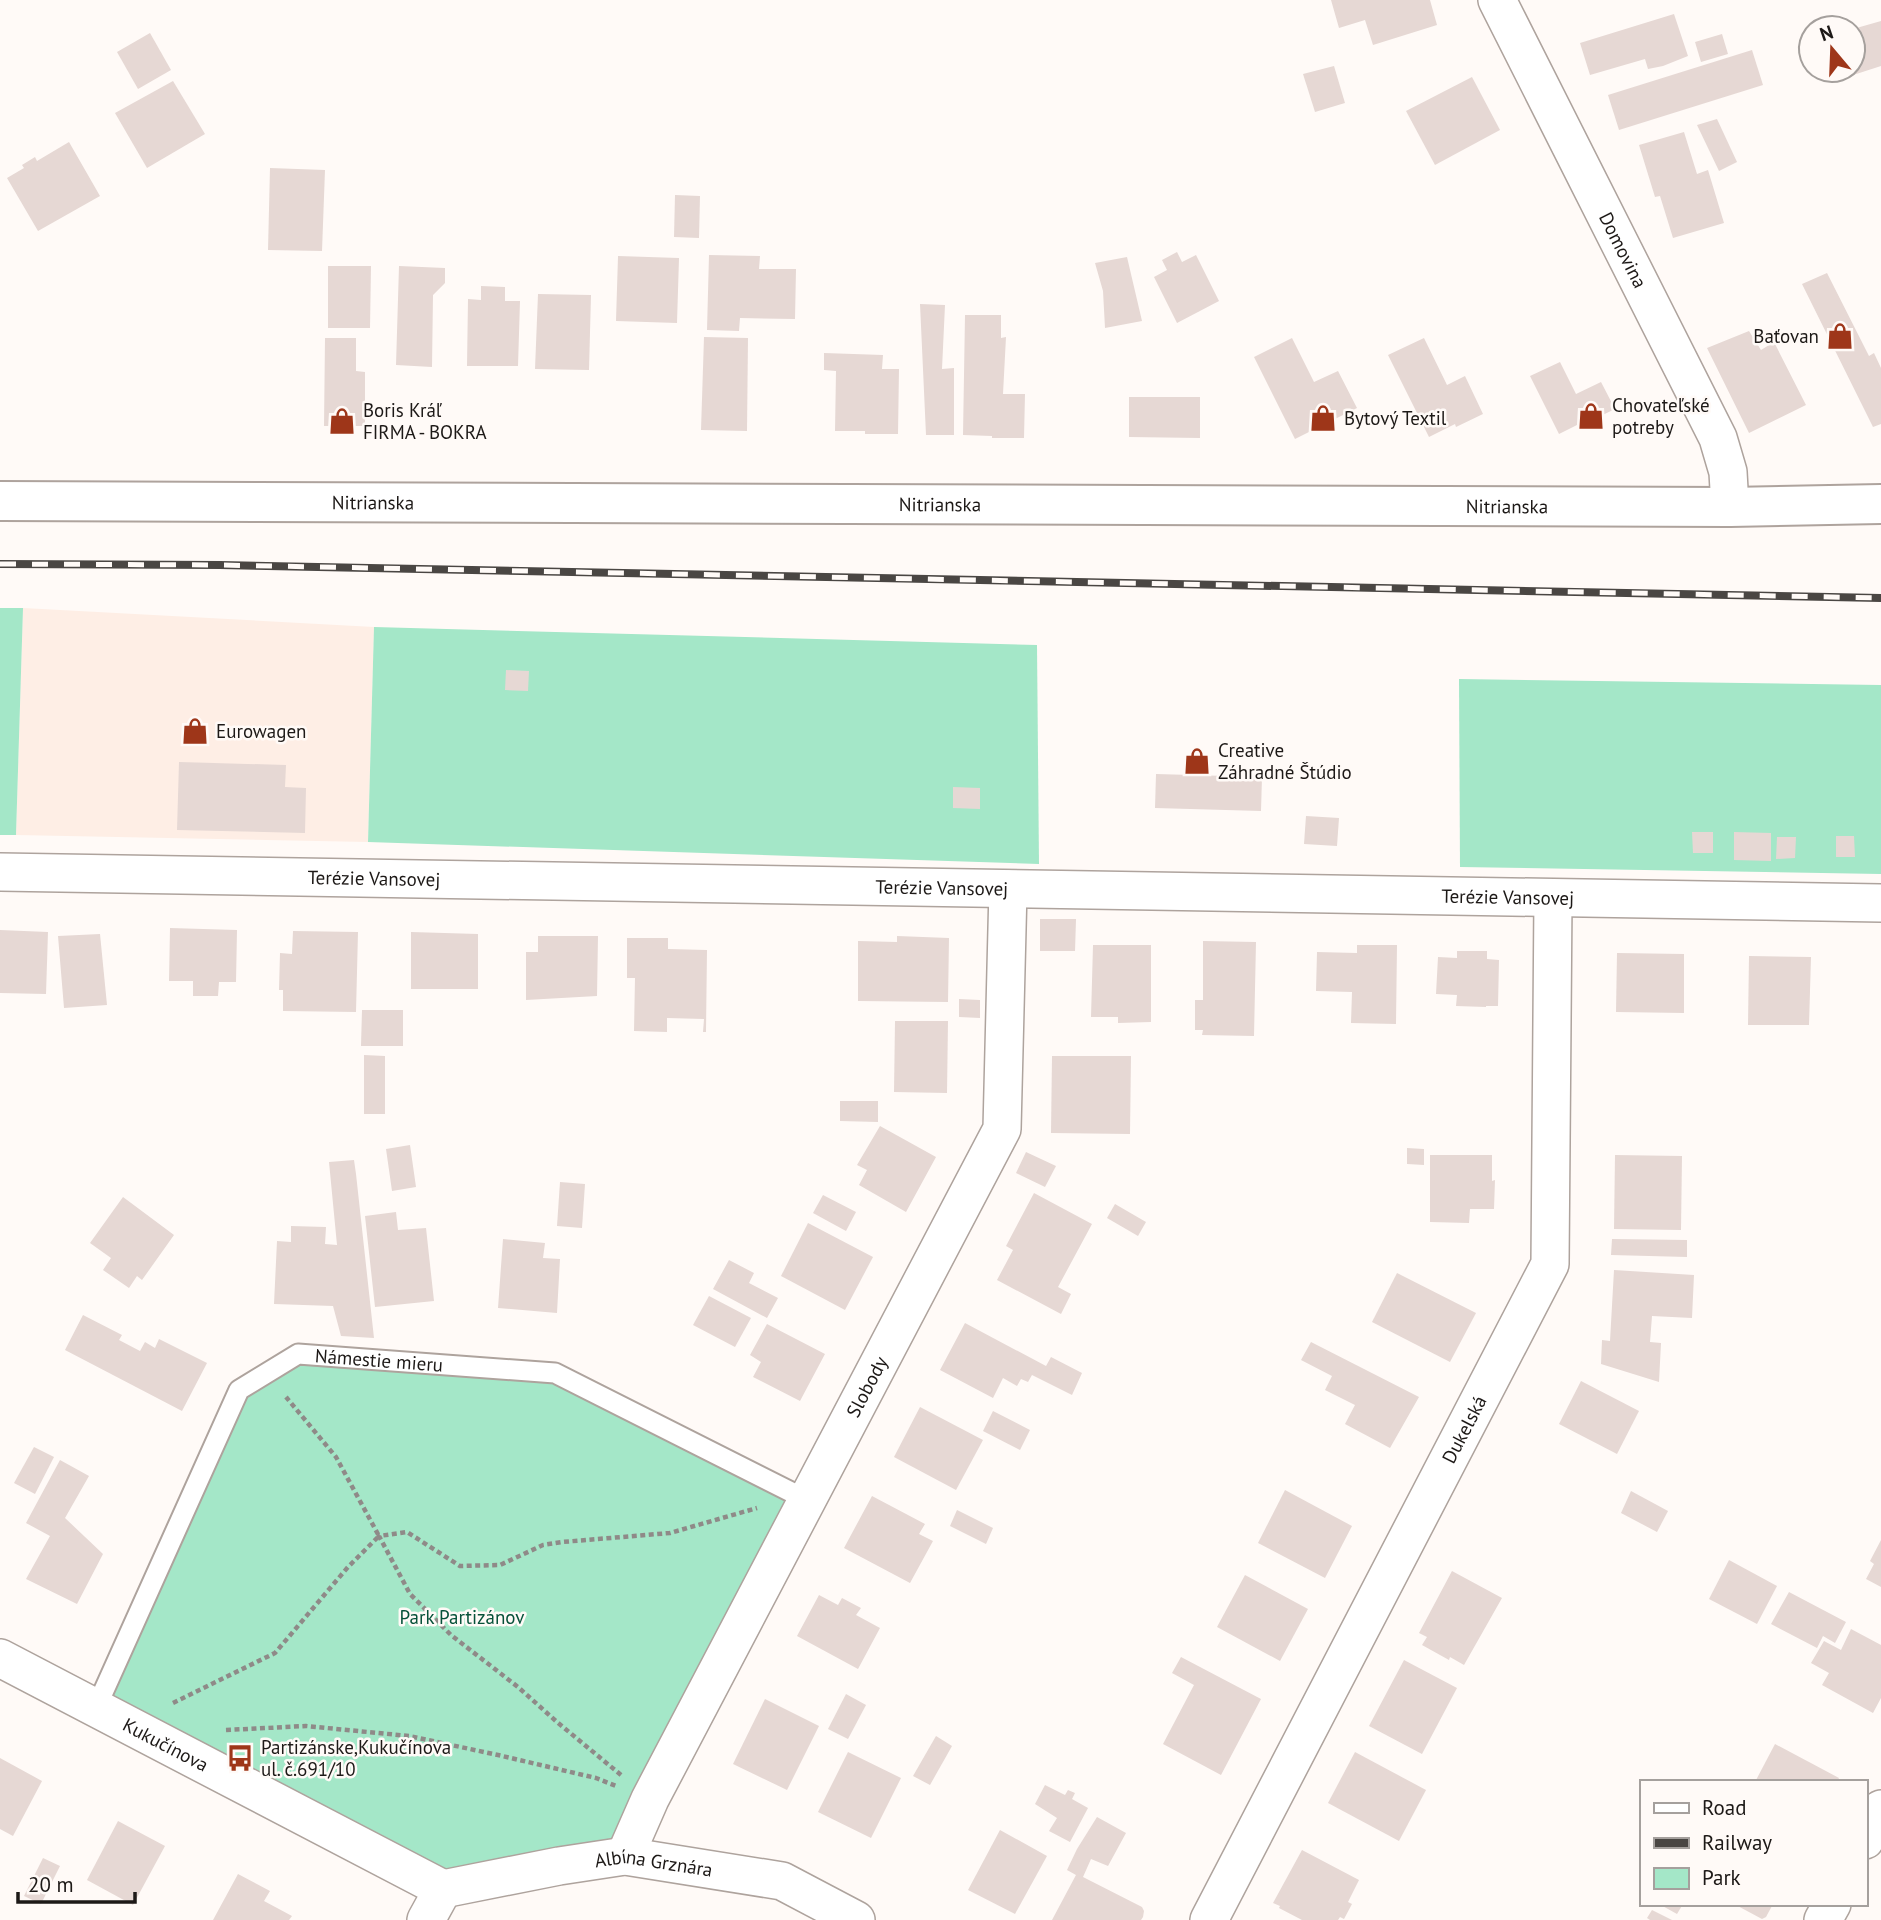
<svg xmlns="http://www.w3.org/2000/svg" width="1881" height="1920" font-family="'PT Sans',sans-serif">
	<rect width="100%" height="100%" fill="#fffaf7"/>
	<polygon fill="#feeee5" points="23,608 374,627 368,842 16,835"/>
	<g fill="#a4e7c8">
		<polygon points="0,608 23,608 16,835 0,835"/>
		<polygon points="374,627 1037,645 1039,864 368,842"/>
		<polygon points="1459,679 1881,685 1881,874 1460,867"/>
		<polygon points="298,1354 555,1373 807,1500 625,1856 443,1889 96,1708 239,1390"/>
	</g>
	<g fill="#e6d8d4">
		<polygon points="1331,0 1430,0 1437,25 1373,45 1365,20 1339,28"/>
		<polygon points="1674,14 1688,56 1663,66 1648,69 1645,59 1590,75 1580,43"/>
		<polygon points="1881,21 1881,66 1847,77 1845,70 1853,70 1853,29"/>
		<polygon points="150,33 171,70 138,89 117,52"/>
		<polygon points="1722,34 1728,54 1701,62 1695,42"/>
		<polygon points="1752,50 1763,85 1619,130 1608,95"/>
		<polygon points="1334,66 1345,103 1315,112 1303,74"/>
		<polygon points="1472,77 1500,130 1435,165 1406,111"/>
		<polygon points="173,81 205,134 147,168 115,113"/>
		<polygon points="1717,119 1737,162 1719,171 1697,125"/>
		<polygon points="1684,132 1697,174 1708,170 1724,223 1673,238 1660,196 1655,197 1639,145"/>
		<polygon points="69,142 100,196 38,231 7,178 24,168 22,165 35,157 37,161"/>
		<polygon points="270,168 325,170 322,251 268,250"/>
		<polygon points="675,195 700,196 699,238 674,237"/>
		<polygon points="1177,252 1182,262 1196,255 1219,301 1177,323 1154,277 1167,270 1162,260"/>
		<polygon points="709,255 760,256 759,269 796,269 795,319 740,318 739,331 707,330"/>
		<polygon points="618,256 679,258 677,323 616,321"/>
		<polygon points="1127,257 1142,321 1105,328 1103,291 1095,263"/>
		<polygon points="328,266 371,266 370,328 328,328"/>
		<polygon points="399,266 445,268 445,283 433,295 432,367 396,365"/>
		<polygon points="1827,273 1869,356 1874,353 1881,368 1881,424 1873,427 1802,284"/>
		<polygon points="481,286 505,287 505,301 520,301 518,366 467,366 468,299 481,300"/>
		<polygon points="538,294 591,295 589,370 535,369"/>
		<polygon points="920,304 945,305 942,369 954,368 954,435 926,435"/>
		<polygon points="965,315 1001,315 1001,338 1006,337 1003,394 1025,394 1024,438 992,438 992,436 963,435"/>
		<polygon points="1749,331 1761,350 1774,342 1806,405 1749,433 1707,348"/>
		<polygon points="704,337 748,338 747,431 701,430"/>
		<polygon points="325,338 356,338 356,371 365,372 365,426 324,426"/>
		<polygon points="1292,338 1314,382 1338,371 1357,408 1295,439 1254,357"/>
		<polygon points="1424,338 1447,385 1465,376 1483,414 1456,427 1455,424 1429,437 1388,355"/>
		<polygon points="824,353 883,355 882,369 899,369 898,434 865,434 865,431 835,431 836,371 824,370"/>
		<polygon points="1560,362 1576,394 1601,382 1615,409 1586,423 1585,421 1559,434 1530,376"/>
		<polygon points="1129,397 1200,397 1200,438 1129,437"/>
		<polygon points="506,670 529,671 528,691 505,690"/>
		<polygon points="179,762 286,765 285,787 306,788 305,833 177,830"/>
		<polygon points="1156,774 1262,777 1261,811 1155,808"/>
		<polygon points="953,787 980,788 980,809 953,808"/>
		<polygon points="1306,816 1339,818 1337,846 1304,844"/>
		<polygon points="1692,832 1713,832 1713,853 1693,853"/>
		<polygon points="1734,832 1771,833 1771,861 1734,860"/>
		<polygon points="1836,836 1854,836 1855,857 1836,857"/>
		<polygon points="1777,837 1796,837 1795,858 1776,859"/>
		<polygon points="1040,919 1076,919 1075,951 1040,951"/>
		<polygon points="170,928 237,930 236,982 219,982 218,996 193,996 193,981 169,981"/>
		<polygon points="0,930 48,932 46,994 0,993"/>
		<polygon points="293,931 358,932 356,1012 283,1011 283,990 279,990 280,953 292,954"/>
		<polygon points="411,932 478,934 478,989 411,989"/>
		<polygon points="100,934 107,1005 64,1008 58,936"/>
		<polygon points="538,936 598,936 597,996 526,1000 526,952 538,952"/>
		<polygon points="897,936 949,938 948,1002 858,1001 858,941 897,942"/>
		<polygon points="627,938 668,938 668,949 707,950 706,1032 703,1032 704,1019 667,1018 667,1032 634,1031 635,978 627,978"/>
		<polygon points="1203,941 1256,942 1254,1036 1202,1035 1203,1030 1195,1030 1195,1000 1203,1000"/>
		<polygon points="1093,945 1151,945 1151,1022 1118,1023 1118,1017 1091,1017"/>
		<polygon points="1357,945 1397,945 1396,1024 1351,1023 1352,992 1316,991 1317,952 1357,953"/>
		<polygon points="1457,951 1487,951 1487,959 1499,960 1498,1006 1486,1006 1486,1007 1456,1006 1457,995 1436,994 1438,957 1457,958"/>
		<polygon points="1617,953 1684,954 1684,1013 1616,1012"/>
		<polygon points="1749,956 1811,957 1809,1025 1748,1025"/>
		<polygon points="959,999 980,1000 980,1018 959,1017"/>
		<polygon points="362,1010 403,1010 403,1046 361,1046"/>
		<polygon points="895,1021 948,1021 947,1093 894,1092"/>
		<polygon points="364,1055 385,1056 385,1114 364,1114"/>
		<polygon points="1052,1056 1131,1056 1130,1134 1051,1133"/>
		<polygon points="840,1101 878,1101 878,1122 840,1121"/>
		<polygon points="880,1126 936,1157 906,1212 859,1185 867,1170 857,1165"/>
		<polygon points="410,1145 416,1187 392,1191 386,1149"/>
		<polygon points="1407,1148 1424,1149 1424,1165 1407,1164"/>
		<polygon points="1026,1152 1056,1166 1045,1187 1016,1173"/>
		<polygon points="1430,1155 1492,1155 1492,1181 1495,1180 1494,1209 1470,1209 1469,1223 1430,1222"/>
		<polygon points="1615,1155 1682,1156 1681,1230 1614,1229"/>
		<polygon points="354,1160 356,1174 374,1338 341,1336 333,1306 274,1304 277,1241 291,1242 291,1226 326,1227 325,1244 337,1245 329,1162"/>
		<polygon points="560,1182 585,1184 582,1228 557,1226"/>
		<polygon points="1034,1193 1092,1224 1058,1287 1071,1294 1061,1314 997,1280 1013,1250 1006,1246"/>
		<polygon points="823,1195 856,1212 846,1231 813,1213"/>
		<polygon points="123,1197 174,1235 142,1280 137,1276 129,1288 103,1270 111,1258 90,1243"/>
		<polygon points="1115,1204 1146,1222 1138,1236 1107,1218"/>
		<polygon points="396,1212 398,1230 426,1228 434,1301 375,1307 365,1216"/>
		<polygon points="808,1223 873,1257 845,1310 781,1276"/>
		<polygon points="503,1239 545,1243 543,1258 560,1259 557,1313 498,1308"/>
		<polygon points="1612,1239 1687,1240 1687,1257 1611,1255"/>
		<polygon points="729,1260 754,1273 749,1283 778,1298 767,1318 713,1289"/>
		<polygon points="1614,1270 1694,1275 1692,1318 1652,1316 1650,1342 1661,1343 1659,1382 1601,1364 1602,1340 1610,1341"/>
		<polygon points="1397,1273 1476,1313 1450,1362 1372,1322"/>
		<polygon points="709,1296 751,1318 735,1347 693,1325"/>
		<polygon points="83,1315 122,1335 119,1340 140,1351 145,1342 155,1348 159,1339 207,1363 182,1411 65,1350"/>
		<polygon points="965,1323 1046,1366 1051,1357 1082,1373 1072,1395 1032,1375 1028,1382 1021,1379 1017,1386 1003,1378 993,1398 940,1370"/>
		<polygon points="767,1324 825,1354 800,1401 753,1377 761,1362 750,1355"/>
		<polygon points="1311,1342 1419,1397 1390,1448 1345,1424 1355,1405 1325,1390 1332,1376 1301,1360"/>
		<polygon points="1581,1381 1639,1411 1617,1454 1559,1424"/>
		<polygon points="920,1407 983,1440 956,1490 894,1457"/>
		<polygon points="993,1411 1030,1430 1020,1450 983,1431"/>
		<polygon points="34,1447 54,1457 35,1494 14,1483"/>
		<polygon points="60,1460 89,1476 65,1518 103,1554 77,1604 26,1579 50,1536 26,1523"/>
		<polygon points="1285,1490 1352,1526 1325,1578 1258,1543"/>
		<polygon points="1631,1491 1668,1511 1657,1532 1621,1513"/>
		<polygon points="872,1496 925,1524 919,1534 933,1541 910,1583 844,1548"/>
		<polygon points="957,1510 993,1528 986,1544 950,1526"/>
		<polygon points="1881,1540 1881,1587 1866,1579 1874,1564 1870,1561"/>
		<polygon points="1729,1560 1777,1586 1757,1624 1709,1599"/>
		<polygon points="1452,1571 1502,1598 1464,1665 1450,1657 1449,1660 1422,1645 1427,1637 1419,1633"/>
		<polygon points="1245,1575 1308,1609 1280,1661 1217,1627"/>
		<polygon points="1789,1592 1846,1622 1835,1643 1823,1636 1817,1648 1771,1624"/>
		<polygon points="819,1595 838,1605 842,1598 861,1608 856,1615 880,1628 858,1669 797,1636"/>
		<polygon points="1851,1629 1881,1645 1881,1698 1873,1713 1822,1685 1829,1673 1811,1663 1824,1641 1841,1650"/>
		<polygon points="1181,1657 1261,1699 1221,1775 1163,1744 1194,1685 1172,1673"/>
		<polygon points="1404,1660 1457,1688 1422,1754 1369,1726"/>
		<polygon points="846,1694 866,1705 848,1739 828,1729"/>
		<polygon points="765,1699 819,1726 787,1790 733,1764"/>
		<polygon points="936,1736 952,1746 930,1785 913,1776"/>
		<polygon points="1775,1744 1839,1778 1837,1782 1755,1782"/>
		<polygon points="848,1752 901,1778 871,1838 818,1812"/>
		<polygon points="1355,1752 1426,1790 1399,1841 1328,1803"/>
		<polygon points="0,1758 42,1781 13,1836 0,1829"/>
		<polygon points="1045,1785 1065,1795 1068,1790 1075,1793 1072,1799 1088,1808 1070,1842 1049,1831 1057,1818 1035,1804"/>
		<polygon points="1097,1817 1126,1833 1108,1866 1091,1859 1083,1877 1142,1907 1144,1911 1143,1917 1141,1920 1052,1920 1076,1875 1067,1870 1077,1849"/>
		<polygon points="118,1821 165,1846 133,1905 87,1880"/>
		<polygon points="1000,1830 1047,1856 1015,1914 968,1890"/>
		<polygon points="1302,1850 1359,1880 1348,1902 1352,1904 1344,1919 1340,1917 1338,1920 1302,1920 1279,1908 1280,1906 1273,1903"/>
		<polygon points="43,1858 60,1866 41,1904 24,1896"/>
		<polygon points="238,1874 270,1891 264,1901 292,1916 289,1920 213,1920"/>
		<polygon points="1659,1904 1683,1904 1677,1914"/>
		<polygon points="1734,1904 1773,1904 1766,1917 1762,1919"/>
		<polygon points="1652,1910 1672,1920 1650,1920 1647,1918"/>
	</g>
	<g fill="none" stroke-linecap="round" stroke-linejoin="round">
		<defs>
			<g id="service">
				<path id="s1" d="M96,1708L239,1390L298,1354L555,1373L807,1500"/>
			</g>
			<g id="minor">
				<path id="s2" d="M1497,0L1718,438L1728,472L1730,507"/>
				<path id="s3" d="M0,872L1881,903"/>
				<path id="s4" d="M0,1658L443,1889"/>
				<polyline points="1865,1840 1881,1809"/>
				<path id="s5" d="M625,1856L650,1799L1002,1129L1008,889"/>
				<path id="s6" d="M443,1889L559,1866L625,1856L782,1881L856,1920"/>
				<polyline points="426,1920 443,1889"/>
				<path id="s7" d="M1209,1920L1550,1264L1553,898"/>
				<polyline points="1823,1920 1832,1904"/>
			</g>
			<g id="primary">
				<path id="s8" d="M0,501L1730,507L1881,504"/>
			</g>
		</defs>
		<use href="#service" stroke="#aea39d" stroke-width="23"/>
		<use href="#minor" stroke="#aea39d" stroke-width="40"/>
		<use href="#primary" stroke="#aea39d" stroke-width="42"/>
		<g stroke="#8f8a88" stroke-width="4.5" stroke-dasharray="5 3.5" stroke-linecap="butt">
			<polyline points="173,1703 275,1653 348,1567 379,1536 336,1457 286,1397"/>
			<polyline points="226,1730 306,1726 409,1736 498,1755 596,1778 616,1786"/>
			<polyline points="621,1775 557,1722 518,1687 451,1635 410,1594 379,1536 407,1532 460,1566 500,1565 543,1545 562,1542 670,1533 757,1508"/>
		</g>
		<use href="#service" stroke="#fff" stroke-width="19"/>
		<use href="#minor" stroke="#fff" stroke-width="37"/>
		<use href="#primary" stroke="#fff" stroke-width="38"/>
		<defs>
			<polyline id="rail" points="0,564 220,565 1881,598"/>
		</defs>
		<use href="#rail" stroke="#4a4643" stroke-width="8"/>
		<use href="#rail" stroke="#fffaf7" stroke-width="5" stroke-dasharray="16" stroke-linecap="butt"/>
	</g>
	<defs>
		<symbol id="shop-bare" viewBox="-9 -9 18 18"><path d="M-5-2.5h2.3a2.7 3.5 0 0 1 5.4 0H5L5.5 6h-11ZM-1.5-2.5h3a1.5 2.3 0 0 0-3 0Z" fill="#9e3619" stroke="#fffaf7" stroke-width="2.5" paint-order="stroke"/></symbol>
		<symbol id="bus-bare" viewBox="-9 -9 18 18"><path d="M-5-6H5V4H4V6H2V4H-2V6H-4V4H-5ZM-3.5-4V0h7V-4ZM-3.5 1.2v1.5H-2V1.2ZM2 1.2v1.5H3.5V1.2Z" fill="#9e3619" stroke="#fffaf7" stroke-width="2.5" paint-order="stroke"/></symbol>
	</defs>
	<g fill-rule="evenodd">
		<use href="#shop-bare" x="1821" y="317" width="38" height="38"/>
		<use href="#shop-bare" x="1572" y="397" width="38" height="38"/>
		<use href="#shop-bare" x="1304" y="399" width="38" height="38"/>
		<use href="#shop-bare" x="323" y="402" width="38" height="38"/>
		<use href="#shop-bare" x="176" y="712" width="38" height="38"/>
		<use href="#shop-bare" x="1178" y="742" width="38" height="38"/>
		<use href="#bus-bare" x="221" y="1739" width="38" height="38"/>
	</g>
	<g text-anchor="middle" stroke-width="5" stroke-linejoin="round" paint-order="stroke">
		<g font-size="19" fill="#1d1917" stroke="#fffaf7">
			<text dy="7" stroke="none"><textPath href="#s2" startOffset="280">Domovina</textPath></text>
			<text dy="7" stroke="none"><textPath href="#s8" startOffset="373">Nitrianska</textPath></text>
			<text dy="7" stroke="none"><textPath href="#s8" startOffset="940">Nitrianska</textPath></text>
			<text dy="7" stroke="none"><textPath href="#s8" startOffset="1507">Nitrianska</textPath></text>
			<text dy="7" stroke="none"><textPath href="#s3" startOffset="374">Terézie Vansovej</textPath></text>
			<text dy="7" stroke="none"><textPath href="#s3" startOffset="942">Terézie Vansovej</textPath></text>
			<text dy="7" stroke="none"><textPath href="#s3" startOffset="1508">Terézie Vansovej</textPath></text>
			<text dy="7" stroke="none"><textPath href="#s1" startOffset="499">Námestie mieru</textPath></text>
			<text dy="7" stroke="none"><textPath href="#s5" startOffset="528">Slobody</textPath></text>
			<text dy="7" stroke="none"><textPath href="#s7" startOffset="553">Dukelská</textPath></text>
			<text dy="7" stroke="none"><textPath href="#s4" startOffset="187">Kukučínova</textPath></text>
			<text dy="7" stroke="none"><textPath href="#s6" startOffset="214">Albína Grznára</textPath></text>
		</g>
		<g font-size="19" fill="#1d1917" stroke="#fffaf7" text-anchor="start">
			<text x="1819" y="343" text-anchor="end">Baťovan</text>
			<text x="1612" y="412">Chovateľské<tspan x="1612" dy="22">potreby</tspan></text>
			<text x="363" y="417">Boris Kráľ<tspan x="363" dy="22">FIRMA - BOKRA</tspan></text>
			<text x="1344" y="425">Bytový Textil</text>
			<text x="216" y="738">Eurowagen</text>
			<text x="1218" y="757">Creative<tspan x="1218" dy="22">Záhradné Štúdio</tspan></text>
			<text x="261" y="1754">Partizánske,Kukučínova<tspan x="261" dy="22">ul. č.691/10</tspan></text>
		</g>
		<g font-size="19" fill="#065139" stroke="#fffaf7">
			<text x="462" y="1624">Park Partizánov</text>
		</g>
	</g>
	<rect x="1640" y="1780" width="228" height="126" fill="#fffaf7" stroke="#a5a09d" stroke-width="2"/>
	<rect x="1654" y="1803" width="35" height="10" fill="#ffffff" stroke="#a5a09d" stroke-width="2"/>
	<text x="1702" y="1815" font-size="21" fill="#1d1917">Road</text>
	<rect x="1654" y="1838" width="35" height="10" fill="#4a4643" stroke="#a5a09d" stroke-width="2"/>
	<text x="1702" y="1850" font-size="21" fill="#1d1917">Railway</text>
	<rect x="1654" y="1868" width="35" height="21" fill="#a4e7c8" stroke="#a5a09d" stroke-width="2"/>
	<text x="1702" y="1885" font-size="21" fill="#1d1917">Park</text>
	<g transform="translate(1832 49) rotate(341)"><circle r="33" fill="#fffaf7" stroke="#a5a09d" stroke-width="2"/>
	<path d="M0-5L12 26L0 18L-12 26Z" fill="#9e3619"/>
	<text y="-10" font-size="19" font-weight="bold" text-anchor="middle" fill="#1d1917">N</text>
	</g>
	<path d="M18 1892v10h117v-10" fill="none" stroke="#1d1917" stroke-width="3.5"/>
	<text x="28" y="1892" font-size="21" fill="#1d1917" stroke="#fffaf7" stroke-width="5" paint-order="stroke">20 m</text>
</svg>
